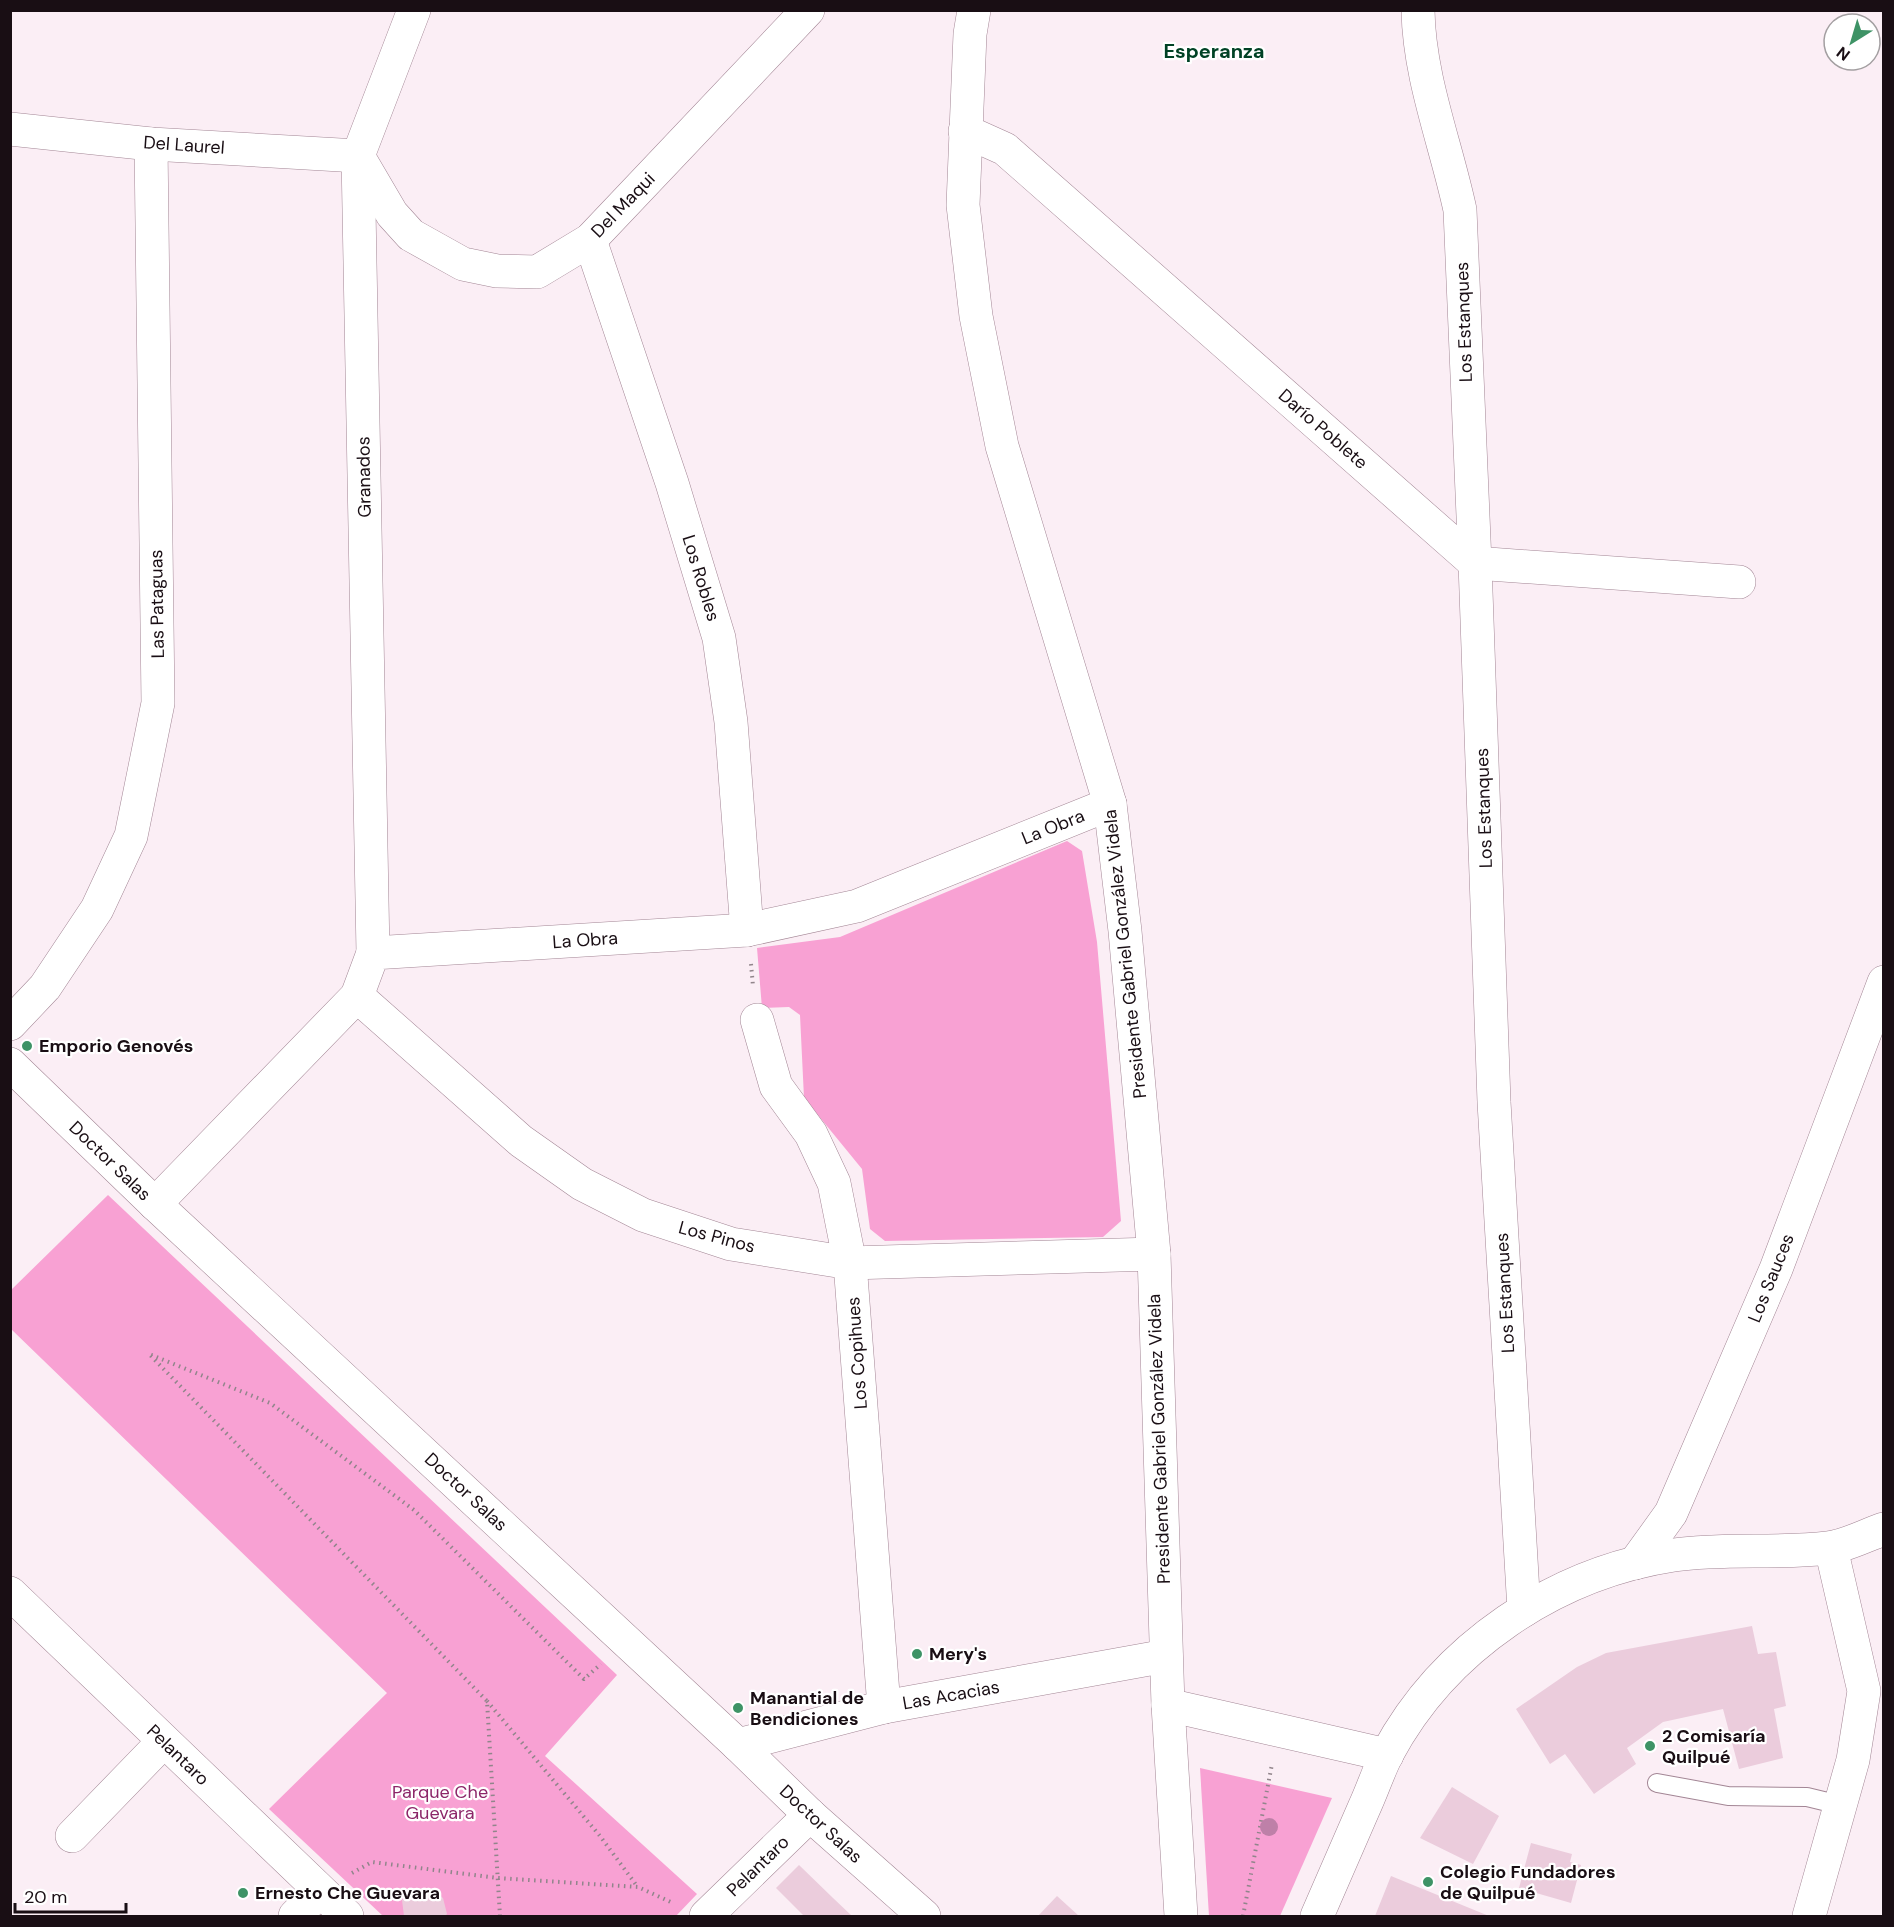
<svg xmlns="http://www.w3.org/2000/svg" width="1894" height="1927" font-family="'DM Sans',sans-serif">
	<rect width="100%" height="100%" fill="#fbeef5"/>
	<g fill="#f8a1d3">
		<polygon points="1067,841 1082,851 1097,942 1121,1221 1103,1237 885,1241 870,1229 862,1169 804,1098 800,1015 789,1007 762,1008 757,948 840,937"/>
		<polygon points="108,1195 617,1675 545,1756 697,1894 676,1916 383,1916 269,1809 387,1693 11,1329 10,1291"/>
		<polygon points="1200,1768 1332,1798 1280,1916 1209,1916"/>
	</g>
	<g fill="#ebccdc">
		<polygon points="1752,1626 1758,1654 1776,1652 1786,1706 1774,1709 1783,1758 1739,1769 1723,1709 1663,1722 1627,1748 1636,1764 1594,1794 1565,1754 1550,1764 1516,1709 1577,1667 1606,1653"/>
		<polygon points="1452,1787 1499,1816 1473,1864 1420,1838"/>
		<polygon points="1531,1843 1572,1854 1570,1862 1581,1865 1571,1903 1519,1888"/>
		<polygon points="799,1865 833,1898 852,1916 804,1916 776,1888"/>
		<polygon points="1391,1876 1489,1916 1375,1916"/>
		<polygon points="413,1888 431,1889 443,1898 447,1914 445,1916 404,1916 402,1900"/>
		<polygon points="1057,1896 1079,1916 1038,1916"/>
	</g>
	<g fill="none" stroke-linecap="round" stroke-linejoin="round">
		<defs>
			<polyline id="service" points="1657,1783 1728,1796 1807,1797 1840,1805"/>
			<g id="minor">
				<path d="M1418,10C1419,78 1446,144 1460,210L1475,563L1494,1102L1524,1610"/>
				<polyline points="10,129 151,144 358,156 392,214 411,235 463,264 497,271 537,272 590,240 808,10"/>
				<polyline points="965,131 1005,149 1475,563 1739,582"/>
				<polyline points="590,240 672,483 719,638 731,722 747,930"/>
				<polyline points="373,953 358,156 414,10"/>
				<polyline points="357,996 521,1141 582,1184 643,1215 731,1244 850,1263 1154,1254"/>
				<polyline points="757,1020 776,1086 811,1134 834,1183 850,1263 884,1707"/>
				<polyline points="10,1024 45,987 97,909 131,836 158,703 151,144"/>
				<polyline points="155,1204 357,996 373,953 747,930 857,906 1110,804"/>
				<polyline points="1635,1563 1671,1513 1776,1269 1884,982"/>
				<polyline points="10,1593 347,1916"/>
				<polyline points="1168,1705 1387,1755"/>
				<polyline points="738,1745 884,1707 1166,1656"/>
				<polyline points="72,1836 163,1742"/>
				<polyline points="295,1916 320,1891"/>
				<polyline points="706,1916 810,1815"/>
				<polyline points="1809,1916 1853,1760 1864,1691 1831,1548"/>
			</g>
			<g id="secondary">
				<polyline points="974,10 970,34 963,205 976,316 1002,446 1110,804 1125,931 1154,1254 1168,1705 1181,1916"/>
				<polyline points="10,1064 155,1204 738,1745 810,1815 924,1916"/>
				<path d="M1317,1916C1333,1880 1348,1844 1364,1808C1372,1791 1378,1772 1387,1754C1444,1647 1555,1573 1674,1555C1725,1548 1777,1554 1828,1548C1846,1546 1866,1535 1884,1529"/>
			</g>
		</defs>
		<use href="#service" stroke="#a38695" stroke-width="20"/>
		<use href="#minor" stroke="#a38695" stroke-width="34"/>
		<use href="#secondary" stroke="#a38695" stroke-width="34"/>
		<g stroke="#91858b" stroke-width="4" stroke-dasharray="1.5 4.5" stroke-linecap="butt">
			<polyline points="751,964 753,986"/>
			<polyline points="487,1701 600,1836 637,1886"/>
			<polyline points="352,1873 372,1862 498,1878 638,1887 673,1903"/>
			<polyline points="500,1916 487,1701 149,1354 270,1403 414,1510 584,1679 601,1664"/>
			<polyline points="1243,1916 1272,1764"/>
		</g>
		<use href="#service" stroke="#fff" stroke-width="18"/>
		<use href="#minor" stroke="#fff" stroke-width="33"/>
		<use href="#secondary" stroke="#fff" stroke-width="33"/>
	</g>
	<circle fill="#be80a8" cx="1269" cy="1827" r="9"/>
	<g fill="#3e9366" stroke="#fff" stroke-width="2">
		<circle cx="27" cy="1046" r="6"/>
		<circle cx="917" cy="1654" r="6"/>
		<circle cx="738" cy="1708" r="6"/>
		<circle cx="1650" cy="1746" r="6"/>
		<circle cx="1428" cy="1882" r="6"/>
		<circle cx="243" cy="1893" r="6"/>
	</g>
	<g text-anchor="middle" stroke-width="4.5" stroke-linejoin="round" paint-order="stroke">
		<g font-size="18" fill="#190e14" stroke="#fff">
			<text transform="translate(184 145) rotate(4)" y="6">Del Laurel</text>
			<text transform="translate(623 205) rotate(-46)" y="6">Del Maqui</text>
			<text transform="translate(1464 322) rotate(-92)" y="6">Los Estanques</text>
			<text transform="translate(1323 429) rotate(41)" y="6">Darío Poblete</text>
			<text transform="translate(364 477) rotate(-91)" y="6">Granados</text>
			<text transform="translate(701 578) rotate(73)" y="6">Los Robles</text>
			<text transform="translate(157 604) rotate(-91)" y="6">Las Pataguas</text>
			<text transform="translate(1484 808) rotate(-92)" y="6">Los Estanques</text>
			<text transform="translate(1053 827) rotate(-22)" y="6">La Obra</text>
			<text transform="translate(585 940) rotate(-4)" y="6">La Obra</text>
			<text transform="translate(1125 954) rotate(-96)" y="6">Presidente Gabriel González Videla</text>
			<text transform="translate(110 1161) rotate(44)" y="6">Doctor Salas</text>
			<text transform="translate(717 1237) rotate(15)" y="6">Los Pinos</text>
			<text transform="translate(1771 1278) rotate(-68)" y="6">Los Sauces</text>
			<text transform="translate(1505 1293) rotate(-93)" y="6">Los Estanques</text>
			<text transform="translate(857 1353) rotate(-94)" y="6">Los Copihues</text>
			<text transform="translate(1159 1439) rotate(-92)" y="6">Presidente Gabriel González Videla</text>
			<text transform="translate(466 1492) rotate(43)" y="6">Doctor Salas</text>
			<text transform="translate(951 1695) rotate(-10)" y="6">Las Acacias</text>
			<text transform="translate(178 1755) rotate(44)" y="6">Pelantaro</text>
			<text transform="translate(821 1824) rotate(43)" y="6">Doctor Salas</text>
			<text transform="translate(758 1866) rotate(-44)" y="6">Pelantaro</text>
		</g>
		<g font-size="18" font-weight="bold" fill="#190e14" stroke="#fff" text-anchor="start">
			<text x="39" y="1052">Emporio Genovés</text>
			<text x="929" y="1660">Mery's</text>
			<text x="750" y="1704">Manantial de<tspan x="750" dy="21">Bendiciones</tspan></text>
			<text x="1662" y="1742">2 Comisaría<tspan x="1662" dy="21">Quilpué</tspan></text>
			<text x="1440" y="1878">Colegio Fundadores<tspan x="1440" dy="21">de Quilpué</tspan></text>
			<text x="255" y="1899">Ernesto Che Guevara</text>
		</g>
		<g font-size="18" fill="#8c2669" stroke="#fff">
			<text x="440" y="1798">Parque Che<tspan x="440" dy="21">Guevara</tspan></text>
		</g>
		<g font-size="20" font-weight="bold" fill="#004225" stroke="#fff">
			<text x="1214" y="58">Esperanza</text>
		</g>
	</g>
	<rect width="1894" height="1927" fill="none" stroke="#190e14" stroke-width="24"/>
	<g transform="translate(1852 42) rotate(217)"><circle r="28" fill="#ffffff" stroke="#a39fa1" stroke-width="1.5"/>
	<path d="M0-4.5L10 22L0 15L-10 22Z" fill="#3e9366"/>
	<text y="-9" font-size="16" font-weight="bold" text-anchor="middle" fill="#190e14">N</text>
	</g>
	<path d="M15 1903v9h111v-9" fill="none" stroke="#190e14" stroke-width="3"/>
	<text x="24" y="1903" font-size="18" fill="#190e14" stroke="#ffffff" stroke-width="4.5" paint-order="stroke">20 m</text>
</svg>
